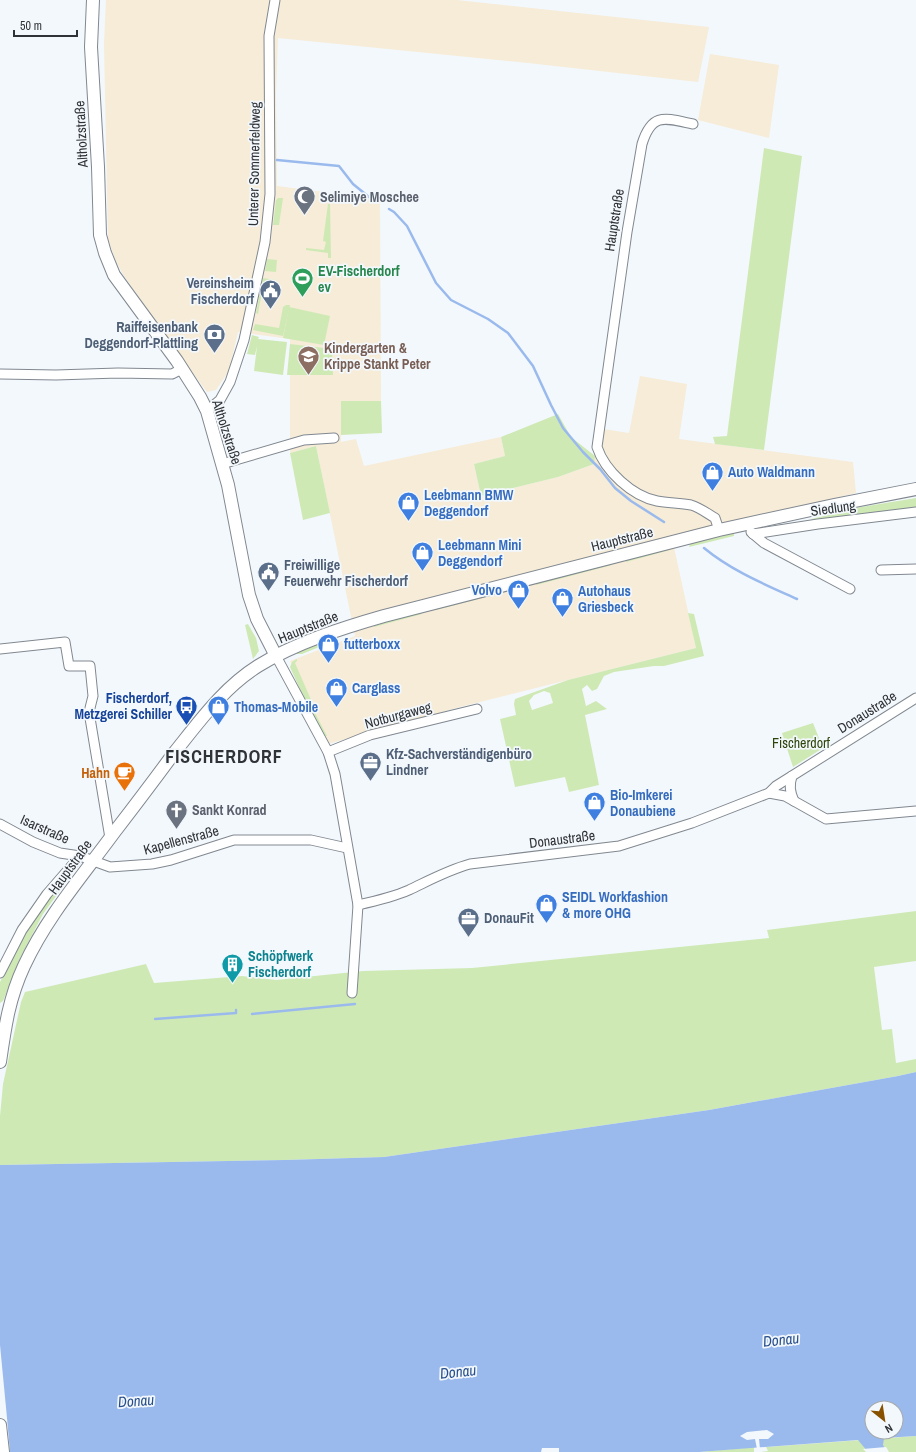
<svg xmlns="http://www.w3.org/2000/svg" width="916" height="1452" font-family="'Archivo Narrow',sans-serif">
	<rect width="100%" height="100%" fill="#f3f8fd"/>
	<g fill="#f6ecd7">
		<polygon points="106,0 457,0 709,27 698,82 528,63 278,38 276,95 277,186 380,199 381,401 341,402 341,442 356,439 364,466 501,437 505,456 474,464 481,496 558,477 594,464 597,428 629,433 640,376 687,384 679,439 853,462 856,493 672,538 696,648 460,707 328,744 290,661 355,636 316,446 290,453 290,339 238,332 229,371 216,390 207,392 179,355 124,276 116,262 108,239 104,44"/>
		<polygon points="710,54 779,65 769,138 698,120"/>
	</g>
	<g fill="#cfe9b5" fill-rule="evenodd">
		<polygon points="764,148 802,156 764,450 715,444 713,437 727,436"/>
		<polygon points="278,198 283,198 279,225 273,225 276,200"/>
		<polygon points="328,204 330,204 331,258 328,258 328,253 306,250 306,248 324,250 326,242 323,241"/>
		<polygon points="267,259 277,260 276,272 265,271"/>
		<polygon points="263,278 275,280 275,285 269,285 267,298 261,297 258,314 256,313"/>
		<polygon points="286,305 290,305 283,336 253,330 255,324 279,328 283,307"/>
		<polygon points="289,307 330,316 324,345 283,338"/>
		<polygon points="252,335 259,337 258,339 287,342 283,375 254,371 257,346 255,355 247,354"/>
		<polygon points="290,344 332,349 333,375 287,375"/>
		<polygon points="341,401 381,401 382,433 341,435"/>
		<polygon points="558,414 571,437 595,456 594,464 558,477 481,496 474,464 505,456 501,437"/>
		<polygon points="316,446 330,513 303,520 290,453"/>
		<polygon points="916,498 916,508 812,521 811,519 828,515 843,510"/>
		<polygon points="734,533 734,536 689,547 690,544"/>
		<polygon points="670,549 670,550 626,562 626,559"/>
		<polygon points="611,563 612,565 536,585 537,583"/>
		<polygon points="520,587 521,588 436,610 437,608"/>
		<polygon points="421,612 422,614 374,627 374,625"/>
		<path d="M688,613L694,614L704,656L664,666H654L614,672L604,676L597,689L592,691L587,685L582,689L586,706L596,701L607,709L585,715L599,785L569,792L565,777L515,787L500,719L516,715L514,704L515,699L568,680L696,648ZM544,691L550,693L553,703L532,710L529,701L534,695Z"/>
		<polygon points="248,624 256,638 259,651 253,659 245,625"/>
		<polygon points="332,638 334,641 302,654 297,654 297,653"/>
		<polygon points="297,659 297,661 295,663 312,702 306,703 290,667 292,662"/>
		<polygon points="314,711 327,736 323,736 312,714"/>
		<polygon points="813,723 823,748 793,767 782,733"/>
		<polygon points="75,870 43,914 21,956 3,1001 0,1003 0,982 19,945 44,904 69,874"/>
		<polygon points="916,911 916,961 874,967 882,1030 892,1029 896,1063 916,1059 916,1072 898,1076 709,1110 384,1157 285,1160 0,1165 0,1116 3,1084 21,1002 25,992 146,964 154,983 242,976 276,980 363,971 472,968 769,938 767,930"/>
		<polygon points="916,1436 916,1452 761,1452 768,1451 766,1447"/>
		<polygon points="754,1447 754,1452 699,1452"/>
	</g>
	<path fill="#9abaed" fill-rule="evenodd" d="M916,1072V1436L884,1438L883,1445L887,1452H868L858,1440L699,1452H0V1165L285,1160L384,1157L709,1110L898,1076ZM872,1408H896V1432H872Z"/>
	<g fill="#f3f8fd">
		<polygon points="0,1345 7,1418 10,1452 0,1452"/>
		<polygon points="767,1430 774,1434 768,1439 759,1439 760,1449 757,1449 755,1439 747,1440 740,1436 747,1432"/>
		<polygon points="886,1447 889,1452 866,1452 863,1449"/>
		<polygon points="542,1448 559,1448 559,1452 541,1452"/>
	</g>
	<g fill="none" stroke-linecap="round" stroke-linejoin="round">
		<g stroke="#9abaed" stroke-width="2.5">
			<polyline points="277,160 339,166 353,184 369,197"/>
			<polyline points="389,209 394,212 407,226 436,283 451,300 488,319 508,333 533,366 551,405 563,428 583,452 600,469 615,488 631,501 664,522"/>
			<path d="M704,548C732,571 764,584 797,599"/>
			<polyline points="252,1014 355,1004"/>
			<polyline points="155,1019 236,1013 236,1010"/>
		</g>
		<defs>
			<g id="street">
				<path d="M693,124C665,118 652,112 642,144L627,232L597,447C605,471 632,496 657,501C668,503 680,503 691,505C699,507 708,514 715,518L719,530"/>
				<polyline points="0,374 56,375 118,373 172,374 182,369"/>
				<polyline points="207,411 220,400 230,382 244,340 265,242 270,194 269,36 275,0"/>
				<polyline points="222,464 304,440 334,438"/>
				<polyline points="751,532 764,543 850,589"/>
				<polyline points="753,534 818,524 916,512"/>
				<polyline points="881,570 916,569"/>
				<polyline points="0,649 65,642 69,666 90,666 93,696 89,712 110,838"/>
				<polyline points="276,656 328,752 335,774 358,905 352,993"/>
				<polyline points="328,752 370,735 477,709"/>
				<path d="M792,776C789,786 790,792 794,801"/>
				<polyline points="769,793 785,796 826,819 916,811"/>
				<polyline points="0,824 33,842 60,853 80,856 110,867 152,864 171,860 234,840 311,840 347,848"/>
				<path d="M358,905C376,901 393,897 409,890C430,880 448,870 470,864L619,846L692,823L769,793L776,786L916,698"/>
				<polyline points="0,973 22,930 47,894 80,856"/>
			</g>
			<g id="secondary">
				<polyline points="93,0 91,47 98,167 100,235 105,253 114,275 177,361 200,397 207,411 228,485 249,595 257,619 276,656"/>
				<path d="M0,1062C5,1027 9,998 24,966C47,916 84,874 116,830C136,804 155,779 174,753C199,722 223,688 258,666C295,643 342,628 384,616L719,530L834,505L916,489"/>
				<polyline points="0,1425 3,1452"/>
			</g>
		</defs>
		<use href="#street" stroke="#818890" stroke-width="11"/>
		<use href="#secondary" stroke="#818890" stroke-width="14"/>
		<use href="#street" stroke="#fff" stroke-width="9"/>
		<use href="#secondary" stroke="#fff" stroke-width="12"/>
	</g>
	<defs>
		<symbol id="mosque-pin" viewBox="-11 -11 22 30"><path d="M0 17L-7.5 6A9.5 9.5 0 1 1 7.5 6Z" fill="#6b7280" stroke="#f3f8fd"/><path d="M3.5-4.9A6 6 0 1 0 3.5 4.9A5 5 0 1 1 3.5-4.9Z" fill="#fff"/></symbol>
		<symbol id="stadium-pin" viewBox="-11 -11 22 30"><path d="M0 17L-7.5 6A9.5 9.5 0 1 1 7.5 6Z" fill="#2e9e5b" stroke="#f3f8fd"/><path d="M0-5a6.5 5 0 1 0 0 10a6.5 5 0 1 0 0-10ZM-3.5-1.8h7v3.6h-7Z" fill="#fff"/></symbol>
		<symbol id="civic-pin" viewBox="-11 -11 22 30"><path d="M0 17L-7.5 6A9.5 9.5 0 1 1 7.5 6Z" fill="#5c6f8a" stroke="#f3f8fd"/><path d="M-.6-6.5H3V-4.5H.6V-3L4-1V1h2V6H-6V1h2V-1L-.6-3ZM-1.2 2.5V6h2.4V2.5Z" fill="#fff"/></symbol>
		<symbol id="bank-pin" viewBox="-11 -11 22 30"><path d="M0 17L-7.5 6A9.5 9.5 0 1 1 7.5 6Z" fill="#5c6f8a" stroke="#f3f8fd"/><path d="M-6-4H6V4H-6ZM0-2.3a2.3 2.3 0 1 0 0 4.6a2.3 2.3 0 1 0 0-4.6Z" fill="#fff"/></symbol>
		<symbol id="school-pin" viewBox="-11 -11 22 30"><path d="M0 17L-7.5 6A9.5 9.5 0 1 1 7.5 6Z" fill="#8d6e63" stroke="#f3f8fd"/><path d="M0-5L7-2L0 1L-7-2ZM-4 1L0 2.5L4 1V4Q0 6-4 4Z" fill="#fff"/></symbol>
		<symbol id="shop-pin" viewBox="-11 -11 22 30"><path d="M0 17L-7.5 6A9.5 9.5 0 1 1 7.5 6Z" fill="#3f7fe0" stroke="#f3f8fd"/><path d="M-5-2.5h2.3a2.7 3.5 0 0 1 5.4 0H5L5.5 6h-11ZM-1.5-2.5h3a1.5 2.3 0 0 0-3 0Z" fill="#fff"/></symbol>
		<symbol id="bus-pin" viewBox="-11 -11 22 30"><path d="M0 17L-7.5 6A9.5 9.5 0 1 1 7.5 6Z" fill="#1a4fb4" stroke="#f3f8fd"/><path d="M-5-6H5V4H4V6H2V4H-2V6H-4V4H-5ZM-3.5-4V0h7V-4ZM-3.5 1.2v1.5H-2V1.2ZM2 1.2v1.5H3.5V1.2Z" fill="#fff"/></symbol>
		<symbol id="office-pin" viewBox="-11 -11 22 30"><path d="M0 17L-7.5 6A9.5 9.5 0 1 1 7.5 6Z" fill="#5c6f8a" stroke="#f3f8fd"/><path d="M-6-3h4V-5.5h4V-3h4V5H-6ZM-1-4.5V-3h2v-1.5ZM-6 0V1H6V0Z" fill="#fff"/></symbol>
		<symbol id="cafe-pin" viewBox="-11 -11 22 30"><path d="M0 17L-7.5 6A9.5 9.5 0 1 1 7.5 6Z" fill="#e8710a" stroke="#f3f8fd"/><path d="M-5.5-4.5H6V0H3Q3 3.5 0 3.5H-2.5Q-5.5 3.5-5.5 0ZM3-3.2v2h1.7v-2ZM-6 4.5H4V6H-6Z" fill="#fff"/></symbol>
		<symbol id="church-pin" viewBox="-11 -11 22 30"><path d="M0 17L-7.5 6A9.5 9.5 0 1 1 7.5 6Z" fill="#6b7280" stroke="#f3f8fd"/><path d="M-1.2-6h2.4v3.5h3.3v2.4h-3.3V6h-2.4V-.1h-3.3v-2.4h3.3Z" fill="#fff"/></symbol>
		<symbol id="building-pin" viewBox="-11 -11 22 30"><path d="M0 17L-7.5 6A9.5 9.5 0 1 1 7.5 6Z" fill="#0f9aa8" stroke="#f3f8fd"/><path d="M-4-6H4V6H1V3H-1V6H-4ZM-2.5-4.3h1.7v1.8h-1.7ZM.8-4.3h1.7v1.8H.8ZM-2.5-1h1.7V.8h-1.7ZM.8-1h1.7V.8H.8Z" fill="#fff"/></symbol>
	</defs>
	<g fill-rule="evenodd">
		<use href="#mosque-pin" x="292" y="184" width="25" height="34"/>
		<use href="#stadium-pin" x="290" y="266" width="25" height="34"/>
		<use href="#civic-pin" x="258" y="278" width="25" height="34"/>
		<use href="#bank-pin" x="202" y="322" width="25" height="34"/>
		<use href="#school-pin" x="296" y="344" width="25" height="34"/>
		<use href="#shop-pin" x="700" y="460" width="25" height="34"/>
		<use href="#shop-pin" x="396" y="490" width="25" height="34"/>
		<use href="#shop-pin" x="410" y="540" width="25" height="34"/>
		<use href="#civic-pin" x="256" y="560" width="25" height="34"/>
		<use href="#shop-pin" x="506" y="578" width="25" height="34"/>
		<use href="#shop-pin" x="550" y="586" width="25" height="34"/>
		<use href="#shop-pin" x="316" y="632" width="25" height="34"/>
		<use href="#shop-pin" x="324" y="676" width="25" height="34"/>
		<use href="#bus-pin" x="174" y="694" width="25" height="34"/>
		<use href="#shop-pin" x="206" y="694" width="25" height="34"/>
		<use href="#office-pin" x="358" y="750" width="25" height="34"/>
		<use href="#cafe-pin" x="112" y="760" width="25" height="34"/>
		<use href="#shop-pin" x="582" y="790" width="25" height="34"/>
		<use href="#church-pin" x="164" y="798" width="25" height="34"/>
		<use href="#shop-pin" x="534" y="892" width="25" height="34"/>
		<use href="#office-pin" x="456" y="906" width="25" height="34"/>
		<use href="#building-pin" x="220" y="952" width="25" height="34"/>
	</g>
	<g text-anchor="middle" stroke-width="3.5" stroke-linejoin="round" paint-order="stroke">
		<g font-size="14" fill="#2f3236" stroke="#f3f8fd">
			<text transform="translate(81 134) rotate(-93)" y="5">Altholzstraße</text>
			<text transform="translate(254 164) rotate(-89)" y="5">Unterer Sommerfeldweg</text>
			<text transform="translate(614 220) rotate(-81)" y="5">Hauptstraße</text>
			<text transform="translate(227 432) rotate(72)" y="5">Altholzstraße</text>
			<text transform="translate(833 508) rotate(-8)" y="5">Siedlung</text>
			<text transform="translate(622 539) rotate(-14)" y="5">Hauptstraße</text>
			<text transform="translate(308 627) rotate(-22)" y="5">Hauptstraße</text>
			<text transform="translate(867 712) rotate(-32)" y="5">Donaustraße</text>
			<text transform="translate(398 715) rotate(-15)" y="5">Notburgaweg</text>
			<text transform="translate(45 829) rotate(24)" y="5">Isarstraße</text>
			<text transform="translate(562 839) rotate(-7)" y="5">Donaustraße</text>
			<text transform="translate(181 840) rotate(-15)" y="5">Kapellenstraße</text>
			<text transform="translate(70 867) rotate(-54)" y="5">Hauptstraße</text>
		</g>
		<g font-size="14" font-weight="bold" fill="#5b616d" stroke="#f3f8fd" text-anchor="start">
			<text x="320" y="202">Selimiye Moschee</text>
			<text x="192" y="815">Sankt Konrad</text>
		</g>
		<g font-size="14" font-weight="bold" fill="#27864d" stroke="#f3f8fd" text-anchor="start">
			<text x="318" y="276">EV-Fischerdorf<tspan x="318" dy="16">ev</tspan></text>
		</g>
		<g font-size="14" font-weight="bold" fill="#4e5e75" stroke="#f3f8fd" text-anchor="start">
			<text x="254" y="288" text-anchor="end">Vereinsheim<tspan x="254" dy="16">Fischerdorf</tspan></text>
			<text x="198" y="332" text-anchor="end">Raiffeisenbank<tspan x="198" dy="16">Deggendorf-Plattling</tspan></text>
			<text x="284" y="570">Freiwillige<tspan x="284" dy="16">Feuerwehr Fischerdorf</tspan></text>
			<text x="386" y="759">Kfz-Sachverständigenbüro<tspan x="386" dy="16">Lindner</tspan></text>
			<text x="484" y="923">DonauFit</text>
		</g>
		<g font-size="14" font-weight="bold" fill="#785e54" stroke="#f3f8fd" text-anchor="start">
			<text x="324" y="353">Kindergarten &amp;<tspan x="324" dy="16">Krippe Stankt Peter</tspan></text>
		</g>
		<g font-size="14" font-weight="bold" fill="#366cbe" stroke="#f3f8fd" text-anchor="start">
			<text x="728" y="477">Auto Waldmann</text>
			<text x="424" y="500">Leebmann BMW<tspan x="424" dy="16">Deggendorf</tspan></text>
			<text x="438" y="550">Leebmann Mini<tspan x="438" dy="16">Deggendorf</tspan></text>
			<text x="502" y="595" text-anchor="end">Volvo</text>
			<text x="578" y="596">Autohaus<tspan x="578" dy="16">Griesbeck</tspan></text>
			<text x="344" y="649">futterboxx</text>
			<text x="352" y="693">Carglass</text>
			<text x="234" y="712">Thomas-Mobile</text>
			<text x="610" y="800">Bio-Imkerei<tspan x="610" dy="16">Donaubiene</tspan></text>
			<text x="562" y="902">SEIDL Workfashion<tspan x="562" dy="16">&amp; more OHG</tspan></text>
		</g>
		<g font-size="14" font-weight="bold" fill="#164399" stroke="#f3f8fd" text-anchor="end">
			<text x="172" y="703">Fischerdorf,<tspan x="172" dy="16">Metzgerei Schiller</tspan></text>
		</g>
		<g font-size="14" fill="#2e4509" stroke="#f3f8fd">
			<text x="801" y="748">Fischerdorf</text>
		</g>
		<g font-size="14" font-weight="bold" fill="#c56008" stroke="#f3f8fd" text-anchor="end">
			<text x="110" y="778">Hahn</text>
		</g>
		<g font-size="14" font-weight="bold" fill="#0d838f" stroke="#f3f8fd" text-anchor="start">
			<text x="248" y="961">Schöpfwerk<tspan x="248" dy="16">Fischerdorf</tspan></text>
		</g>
		<g font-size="15" font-style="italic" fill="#284f8c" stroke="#f3f8fd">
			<text transform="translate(781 1340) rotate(-6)" y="5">Donau</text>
			<text transform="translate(458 1372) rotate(-6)" y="5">Donau</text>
			<text transform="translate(136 1401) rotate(-4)" y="5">Donau</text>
		</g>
		<g font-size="18" font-weight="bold" letter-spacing="1" fill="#2f3236" stroke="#f3f8fd">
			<text x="224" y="763">FISCHERDORF</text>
		</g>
	</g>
	<g transform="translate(884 1420) rotate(150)"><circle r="19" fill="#f3f8fd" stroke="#a5a9ad"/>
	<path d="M0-3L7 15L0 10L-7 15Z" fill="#885100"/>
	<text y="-6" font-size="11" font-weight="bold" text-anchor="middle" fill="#2f3236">N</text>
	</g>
	<path d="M14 30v6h63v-6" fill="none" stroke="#2f3236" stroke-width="2"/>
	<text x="20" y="30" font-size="12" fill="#2f3236" stroke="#f3f8fd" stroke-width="3" paint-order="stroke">50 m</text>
</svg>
